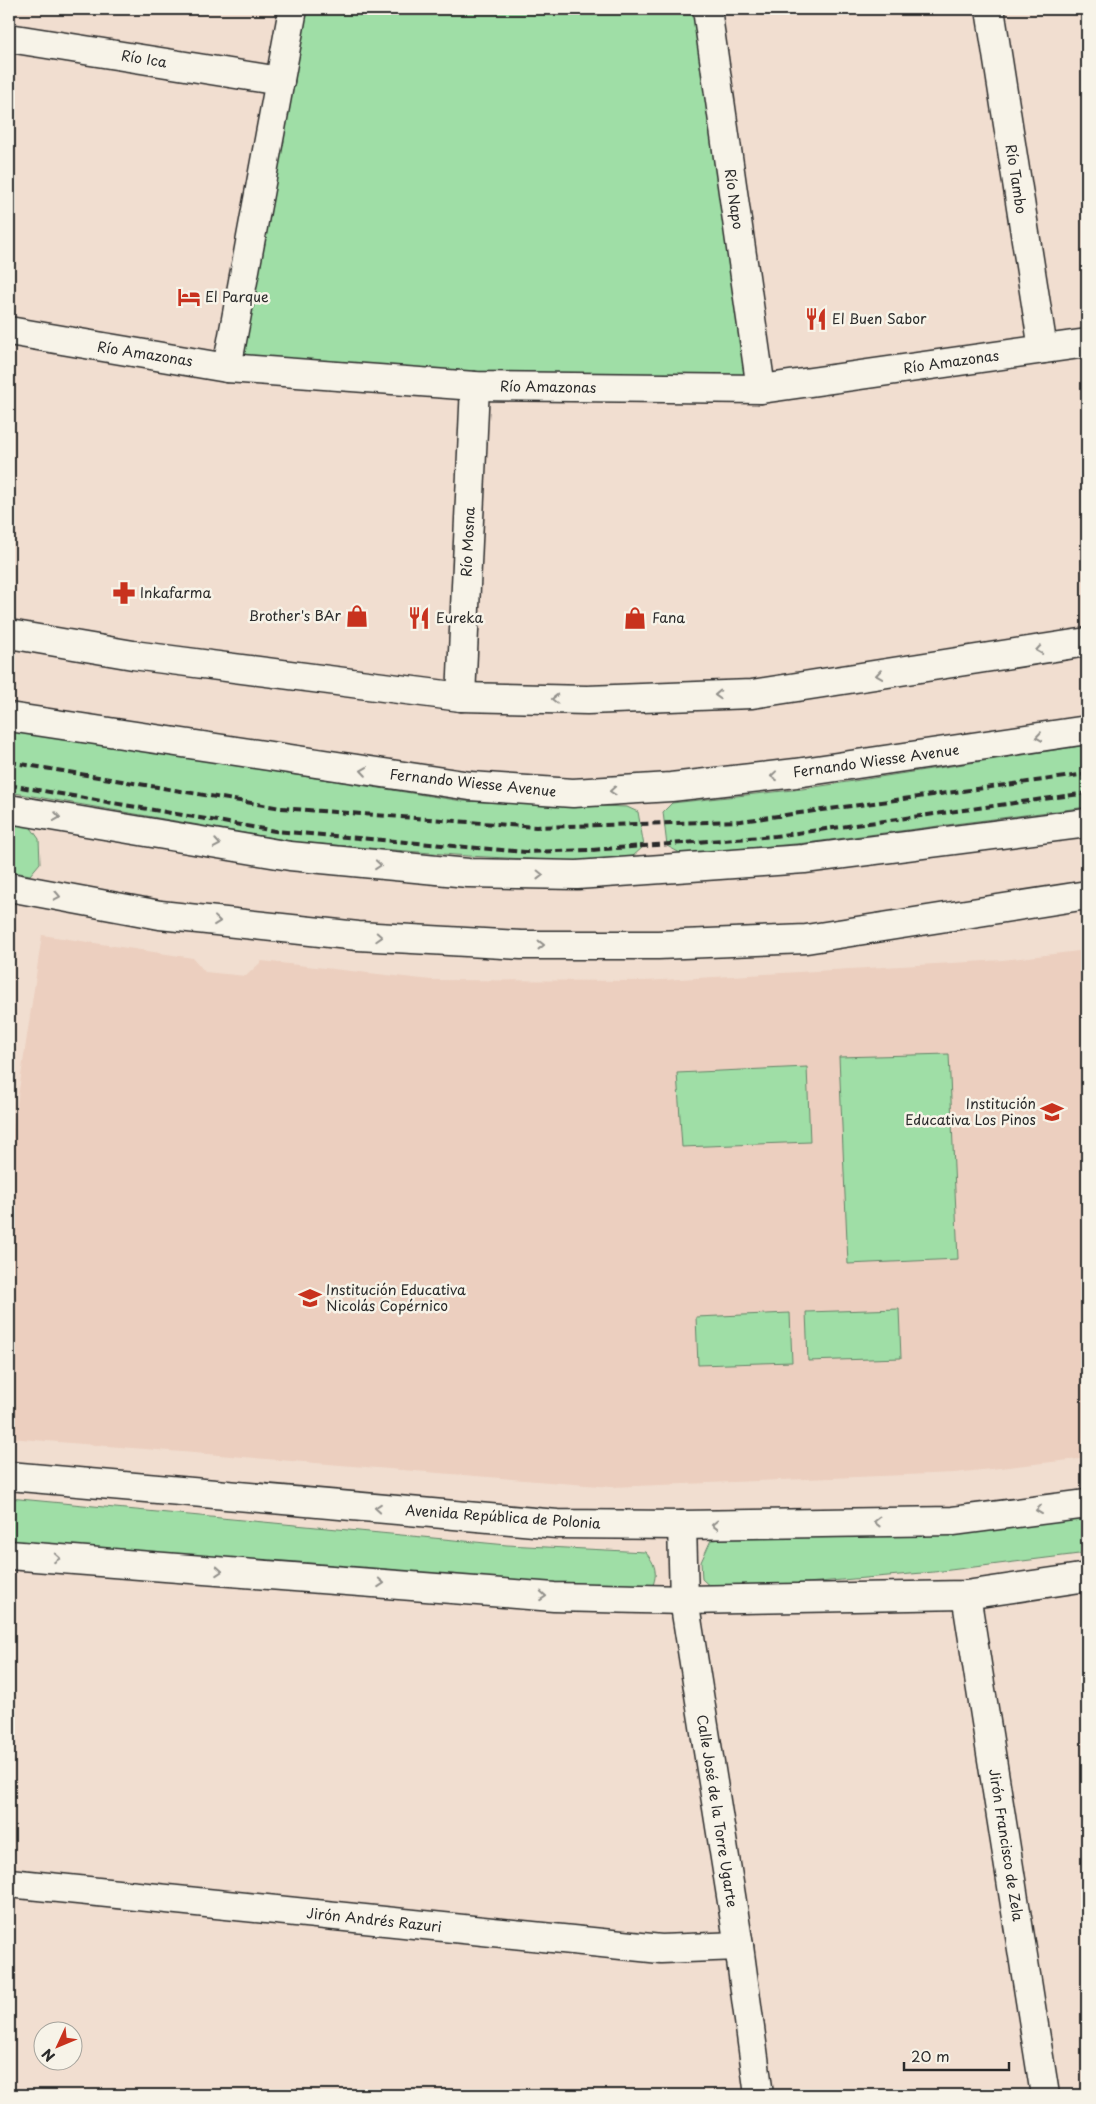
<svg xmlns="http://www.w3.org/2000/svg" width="1096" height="2104" font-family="'Playpen Sans',sans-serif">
	<rect width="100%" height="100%" fill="#f1ded0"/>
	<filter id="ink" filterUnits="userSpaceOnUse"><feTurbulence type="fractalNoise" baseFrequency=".02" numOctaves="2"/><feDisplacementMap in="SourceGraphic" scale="10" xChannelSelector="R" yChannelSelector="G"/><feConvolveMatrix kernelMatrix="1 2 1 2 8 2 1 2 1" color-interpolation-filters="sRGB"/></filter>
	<g filter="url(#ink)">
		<polygon fill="#eccfbf" points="42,935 193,958 205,972 246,976 262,961 431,980 645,981 1003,960 1087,950 1087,1458 955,1473 611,1487 9,1438 9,1157"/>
		<g fill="#9fdea6" stroke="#658468">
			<polygon points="294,9 707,9 761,389 227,368"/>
			<polygon points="9,730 462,801 627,807 638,812 644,846 631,858 583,862 468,856 296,842 9,792"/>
			<polygon points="1087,745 1087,807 806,843 682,854 667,846 663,812 672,803 802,789"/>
			<polygon points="9,822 29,825 39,839 40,863 30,875 9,871"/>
			<polygon points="949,1054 958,1259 848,1264 839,1057"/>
			<polygon points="807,1067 810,1142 682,1147 677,1073"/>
			<polygon points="899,1309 901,1358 808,1361 806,1312"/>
			<polygon points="790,1313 792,1362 698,1365 696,1317"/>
			<path d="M9,1498L507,1545L645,1552C660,1568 657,1581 646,1598L9,1544Z"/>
			<polygon points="1087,1514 1087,1553 934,1572 715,1591 702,1579 701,1562 711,1540"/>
		</g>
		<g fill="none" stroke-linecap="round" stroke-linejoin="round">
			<defs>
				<g id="minor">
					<polyline points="707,9 761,389"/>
					<polyline points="990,9 1043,349"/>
					<polyline points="9,38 280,81"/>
					<polyline points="9,331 227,368 475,386 761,389 1087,343"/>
					<polyline points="227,368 293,9"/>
					<polyline points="461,697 475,386"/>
					<polyline points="682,1525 684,1600 739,1946 759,2095"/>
					<polyline points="966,1595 1045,2095"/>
					<polyline points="9,1883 661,1949 739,1946"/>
				</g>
				<g id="major">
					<polyline points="9,634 133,655 461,697 587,700 752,694 1087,642"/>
					<polyline points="9,717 470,786 573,793 671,787 796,773 1087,730"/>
					<polyline points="9,809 290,856 468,873 577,875 804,859 1087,823"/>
					<polyline points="9,887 160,915 358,936 521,945 658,945 806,939 1087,895"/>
					<polyline points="9,1476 557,1524 682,1525 953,1521 1087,1504"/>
					<polyline points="9,1555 554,1597 684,1600 966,1595 1087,1577"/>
				</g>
			</defs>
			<use href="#minor" stroke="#2b2b2b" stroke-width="31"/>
			<use href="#major" stroke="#2b2b2b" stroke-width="31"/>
			<use href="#minor" stroke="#f7f3e8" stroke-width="28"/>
			<use href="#major" stroke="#f7f3e8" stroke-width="28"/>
			<g stroke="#2b2b2b" stroke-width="4" stroke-dasharray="8 4" stroke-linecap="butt">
				<polyline points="9,762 281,808 536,827 741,821 1087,774"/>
				<polyline points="9,785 275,831 525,852 591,850 775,836 1087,793"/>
			</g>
		</g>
		<defs><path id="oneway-chevron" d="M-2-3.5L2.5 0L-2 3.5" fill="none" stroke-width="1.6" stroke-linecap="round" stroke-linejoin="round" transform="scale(1.25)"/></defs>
		<g stroke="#918f8a">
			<use href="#oneway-chevron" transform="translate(1039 650) rotate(171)"/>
			<use href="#oneway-chevron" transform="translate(879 675) rotate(171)"/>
			<use href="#oneway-chevron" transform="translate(718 695) rotate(178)"/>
			<use href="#oneway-chevron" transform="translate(555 699) rotate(-179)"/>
			<use href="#oneway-chevron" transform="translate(1039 737) rotate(172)"/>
			<use href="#oneway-chevron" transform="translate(364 771) rotate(-172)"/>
			<use href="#oneway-chevron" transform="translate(774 776) rotate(174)"/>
			<use href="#oneway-chevron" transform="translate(613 791) rotate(176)"/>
			<use href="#oneway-chevron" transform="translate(57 817) rotate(9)"/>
			<use href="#oneway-chevron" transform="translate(217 844) rotate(10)"/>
			<use href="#oneway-chevron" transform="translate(378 865) rotate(5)"/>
			<use href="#oneway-chevron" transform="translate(540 875) rotate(1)"/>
			<use href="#oneway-chevron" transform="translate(57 896) rotate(11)"/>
			<use href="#oneway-chevron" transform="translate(217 921) rotate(6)"/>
			<use href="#oneway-chevron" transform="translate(379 937) rotate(3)"/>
			<use href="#oneway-chevron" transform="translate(541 945)"/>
			<use href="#oneway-chevron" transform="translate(378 1508) rotate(-175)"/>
			<use href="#oneway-chevron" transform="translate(1039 1510) rotate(173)"/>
			<use href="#oneway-chevron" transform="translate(877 1522) rotate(179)"/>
			<use href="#oneway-chevron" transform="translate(715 1525) rotate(179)"/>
			<use href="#oneway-chevron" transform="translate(57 1558) rotate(4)"/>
			<use href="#oneway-chevron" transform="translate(219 1571) rotate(4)"/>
			<use href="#oneway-chevron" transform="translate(381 1583) rotate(4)"/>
			<use href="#oneway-chevron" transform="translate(543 1596) rotate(4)"/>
		</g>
	</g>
	<defs>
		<symbol id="hotel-bare" viewBox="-9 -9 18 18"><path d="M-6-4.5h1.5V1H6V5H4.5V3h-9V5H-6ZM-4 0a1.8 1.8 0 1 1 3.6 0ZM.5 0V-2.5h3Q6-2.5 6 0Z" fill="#c8321e" stroke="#f7f3e8" stroke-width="2.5" paint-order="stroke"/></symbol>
		<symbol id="restaurant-bare" viewBox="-9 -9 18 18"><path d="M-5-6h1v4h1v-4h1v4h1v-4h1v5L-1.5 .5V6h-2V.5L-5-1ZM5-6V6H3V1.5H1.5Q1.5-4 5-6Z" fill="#c8321e" stroke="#f7f3e8" stroke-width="2.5" paint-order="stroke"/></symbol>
		<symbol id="pharmacy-bare" viewBox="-9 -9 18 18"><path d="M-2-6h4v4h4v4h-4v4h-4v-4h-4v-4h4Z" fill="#c8321e" stroke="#f7f3e8" stroke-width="2.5" paint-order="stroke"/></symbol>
		<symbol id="shop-bare" viewBox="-9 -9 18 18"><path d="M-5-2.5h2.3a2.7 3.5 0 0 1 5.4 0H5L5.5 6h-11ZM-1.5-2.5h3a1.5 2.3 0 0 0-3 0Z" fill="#c8321e" stroke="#f7f3e8" stroke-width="2.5" paint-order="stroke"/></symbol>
		<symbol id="school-bare" viewBox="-9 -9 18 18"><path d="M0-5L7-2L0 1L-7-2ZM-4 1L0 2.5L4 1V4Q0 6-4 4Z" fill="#c8321e" stroke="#f7f3e8" stroke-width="2.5" paint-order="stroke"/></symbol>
	</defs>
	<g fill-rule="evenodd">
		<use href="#hotel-bare" x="173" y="281" width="32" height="32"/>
		<use href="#restaurant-bare" x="800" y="303" width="32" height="32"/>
		<use href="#pharmacy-bare" x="108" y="577" width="32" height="32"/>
		<use href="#shop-bare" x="341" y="600" width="32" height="32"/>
		<use href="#restaurant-bare" x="403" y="602" width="32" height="32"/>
		<use href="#shop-bare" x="619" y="602" width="32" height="32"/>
		<use href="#school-bare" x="1036" y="1096" width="32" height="32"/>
		<use href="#school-bare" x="294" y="1282" width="32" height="32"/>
	</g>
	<g text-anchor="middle" stroke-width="5" stroke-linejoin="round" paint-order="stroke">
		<g font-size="14" fill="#2b2b2b" stroke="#f7f3e8">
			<text transform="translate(144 59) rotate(9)" y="5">Río Ica</text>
			<text transform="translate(1016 179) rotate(81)" y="5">Río Tambo</text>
			<text transform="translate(734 199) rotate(82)" y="5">Río Napo</text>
			<text transform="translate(145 354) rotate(9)" y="5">Río Amazonas</text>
			<text transform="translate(951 362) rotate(-8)" y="5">Río Amazonas</text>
			<text transform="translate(548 387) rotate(1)" y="5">Río Amazonas</text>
			<text transform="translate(468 542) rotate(-87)" y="5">Río Mosna</text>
			<text transform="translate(876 761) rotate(-8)" y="5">Fernando Wiesse Avenue</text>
			<text transform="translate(473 783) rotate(6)" y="5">Fernando Wiesse Avenue</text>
			<text transform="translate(503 1517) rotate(4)" y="5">Avenida República de Polonia</text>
			<text transform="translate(717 1811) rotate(81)" y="5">Calle José de la Torre Ugarte</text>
			<text transform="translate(1006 1845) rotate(81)" y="5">Jirón Francisco de Zela</text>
			<text transform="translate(374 1920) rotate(6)" y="5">Jirón Andrés Razuri</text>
		</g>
		<g font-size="14" fill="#2b2b2b" stroke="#f7f3e8" text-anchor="start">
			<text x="205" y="302">El Parque</text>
			<text x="832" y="324">El Buen Sabor</text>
			<text x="140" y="598">Inkafarma</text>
			<text x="341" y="621" text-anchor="end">Brother's BAr</text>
			<text x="436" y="623">Eureka</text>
			<text x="652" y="623">Fana</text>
			<text x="1036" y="1109" text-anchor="end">Institución<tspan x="1036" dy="16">Educativa Los Pinos</tspan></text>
			<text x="326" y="1295">Institución Educativa<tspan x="326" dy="16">Nicolás Copérnico</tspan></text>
		</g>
	</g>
	<rect width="1096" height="2104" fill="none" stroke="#f7f3e8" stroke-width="30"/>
	<rect x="15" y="15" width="1066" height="2074" fill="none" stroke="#2b2b2b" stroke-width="2" filter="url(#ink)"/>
	<g transform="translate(58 2046) rotate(226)"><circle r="24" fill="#f7f3e8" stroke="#a5a39c"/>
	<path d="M0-4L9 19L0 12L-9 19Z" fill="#c8321e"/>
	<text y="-8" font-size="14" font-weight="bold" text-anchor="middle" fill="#2b2b2b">N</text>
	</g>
	<path d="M904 2062v8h105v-8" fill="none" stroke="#2b2b2b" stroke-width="2.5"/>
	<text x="911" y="2062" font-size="15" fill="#2b2b2b" stroke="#f7f3e8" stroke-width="4" paint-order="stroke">20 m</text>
</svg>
